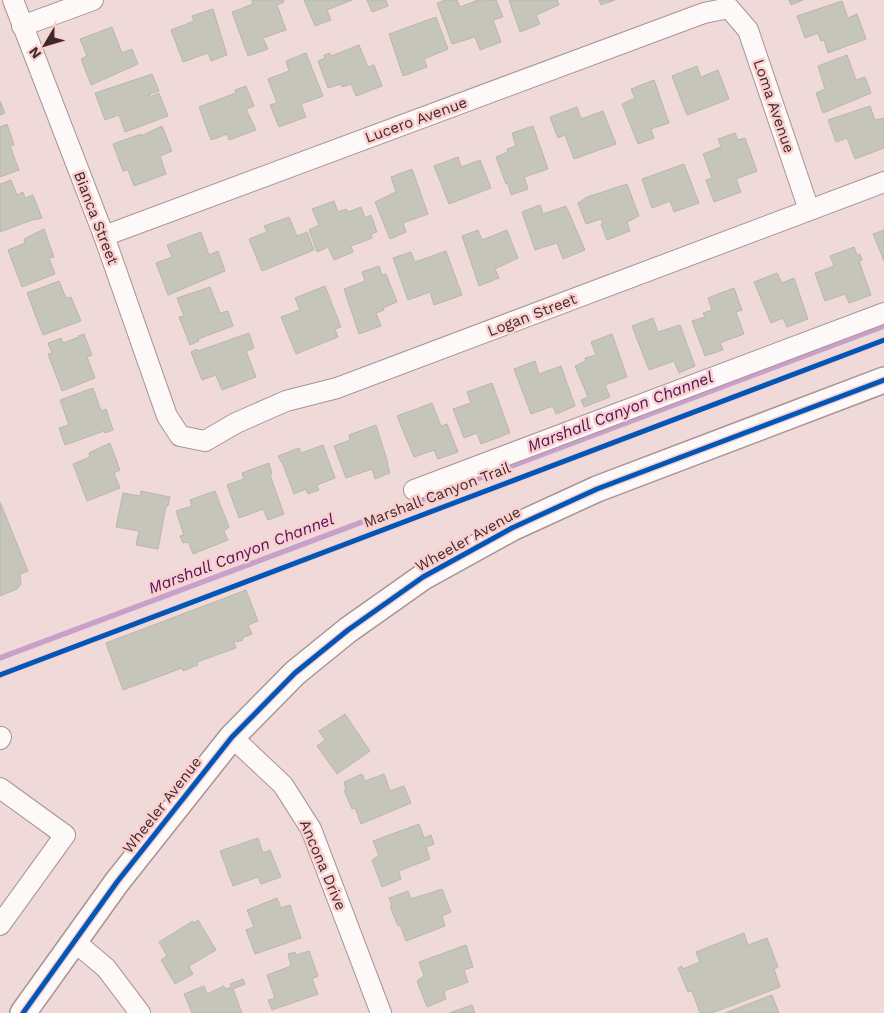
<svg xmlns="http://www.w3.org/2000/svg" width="884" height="1013" font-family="'Work Sans',sans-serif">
	<rect width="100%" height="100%" fill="#efd9d9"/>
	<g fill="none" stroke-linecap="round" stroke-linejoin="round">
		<polyline stroke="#c8a0ca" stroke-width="5.5" points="0,658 884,326"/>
	</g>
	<g fill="#c5c5b9" stroke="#bab7ae">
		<polygon points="252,0 283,0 284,2 277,5 286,30 263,38 268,49 248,56 232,12 253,4"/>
		<polygon points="304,0 352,0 327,10 331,20 315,26"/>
		<polygon points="367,0 386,0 388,6 372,12"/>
		<polygon points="446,0 457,0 460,7 478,0 484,1 496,0 503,17 493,20 501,42 480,50 475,37 452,44 437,3"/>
		<polygon points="509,0 557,0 559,5 536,15 540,24 520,32"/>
		<polygon points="599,0 615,0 601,5"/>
		<polygon points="789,0 803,0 791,5"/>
		<polygon points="842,1 848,18 857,14 866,39 828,53 824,40 821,41 818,33 805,38 797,16"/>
		<polygon points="213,9 227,55 211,61 208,53 183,62 171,30 194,21 192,16"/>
		<polygon points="436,17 448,49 424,59 427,67 403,76 389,34"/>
		<polygon points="112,27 122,53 132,49 138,64 91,85 81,59 87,56 80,39"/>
		<polygon points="359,45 368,67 374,65 382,86 356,96 351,84 342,87 341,84 328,88 318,61 325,58 324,55 330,53 331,56"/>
		<polygon points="306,53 323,96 301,104 306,117 279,127 270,105 277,103 268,79 289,71 286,61"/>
		<polygon points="847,55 856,80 865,77 871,93 823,113 816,93 825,89 818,66"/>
		<polygon points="697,66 701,77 718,70 729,99 687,115 672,76"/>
		<polygon points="152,74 159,91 150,94 150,97 159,93 168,116 125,132 119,115 105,120 95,93"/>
		<polygon points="654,80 669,123 651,129 654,138 638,144 622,104 635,98 631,89"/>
		<polygon points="246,86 254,106 246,109 256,130 229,140 227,134 211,140 199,107 236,93 235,90"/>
		<polygon points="0,101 5,113 0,115"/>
		<polygon points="870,106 875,120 884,118 884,148 855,159 847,138 836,142 828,120"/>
		<polygon points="577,107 581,119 603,111 616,144 574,159 565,135 558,138 550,117"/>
		<polygon points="7,124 14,145 10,146 19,170 0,177 0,127"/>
		<polygon points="162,126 172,151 160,156 166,174 134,186 128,170 123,171 113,144 141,134 141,136"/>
		<polygon points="533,126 548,169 524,177 528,189 511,195 508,184 506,184 496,157 508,152 507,149 516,146 512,133"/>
		<polygon points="735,133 738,140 745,138 757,171 736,179 741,192 714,202 706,180 712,178 703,154 721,147 718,139"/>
		<polygon points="458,157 461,167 480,160 491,188 449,204 434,166"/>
		<polygon points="684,164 699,203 674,212 670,201 652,208 642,179"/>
		<polygon points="412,169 428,214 403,223 406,232 390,239 375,202 396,192 391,177"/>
		<polygon points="11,180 17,195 23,192 25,198 33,195 42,218 35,220 35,219 0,232 0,184"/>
		<polygon points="627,184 639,216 627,222 630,231 607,240 601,224 603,224 601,219 586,224 578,203 587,197"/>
		<polygon points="334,201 338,212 346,209 348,212 361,207 365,218 371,215 377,232 371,234 372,238 351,246 353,252 334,260 328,247 317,252 309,230 319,225 312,209"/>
		<polygon points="540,205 543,214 566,206 585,250 563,259 557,243 535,250 522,212"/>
		<polygon points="289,217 297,236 307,232 314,250 262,271 249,239 267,232 264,226"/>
		<polygon points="44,229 54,257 49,258 55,274 22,287 8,250 25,243 24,239"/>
		<polygon points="478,230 482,240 507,230 518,258 495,269 499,278 479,286 462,236"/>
		<polygon points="884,230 884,261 873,234"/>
		<polygon points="201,232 209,255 218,251 225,271 168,295 156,263 172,257 167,245"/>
		<polygon points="854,247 857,255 860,254 862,260 859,261 871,295 849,303 845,294 825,301 815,273 834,266 830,256"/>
		<polygon points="446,251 462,295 434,305 430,292 408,300 393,258 411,252 415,262"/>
		<polygon points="379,266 382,275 386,274 397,302 383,308 384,310 376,313 381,326 359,334 344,289 365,281 362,272"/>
		<polygon points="777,273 782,283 794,278 808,319 787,327 783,318 771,323 754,282"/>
		<polygon points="59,281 66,298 71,297 81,321 43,335 27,293"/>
		<polygon points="325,286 341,327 335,329 338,337 296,354 281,317 300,310 295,298"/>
		<polygon points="210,287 220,313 228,311 233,326 198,339 199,341 190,345 179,317 184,316 177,298"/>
		<polygon points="734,288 742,310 736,312 744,334 720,343 723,350 705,356 692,321 705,317 703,313 712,310 708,298"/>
		<polygon points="653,318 658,332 680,325 695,366 679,373 674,361 649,370 632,326"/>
		<polygon points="249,333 254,348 246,351 256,377 222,390 216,375 202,380 191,352 197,349 198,351"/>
		<polygon points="84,334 92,355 87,357 95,378 62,391 48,354 52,353 48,343 61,338 63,343 79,337 78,336"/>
		<polygon points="612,334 627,377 605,385 610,397 584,407 581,400 588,397 575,366 586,361 585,358 596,355 591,342"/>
		<polygon points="535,361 539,374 561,366 575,406 556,414 553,406 531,414 514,369"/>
		<polygon points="492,383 510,433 481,444 477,433 464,438 453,409 471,403 467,392"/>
		<polygon points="93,388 101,411 106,409 113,430 105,433 104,431 65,445 59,428 69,425 60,400"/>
		<polygon points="432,403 441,426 447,424 458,452 438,459 434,450 414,457 397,416"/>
		<polygon points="376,425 388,463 387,463 390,473 375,479 372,469 346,478 334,446 350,440 349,435"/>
		<polygon points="110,443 120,470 114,473 120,488 87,501 73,464 90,457 89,453"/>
		<polygon points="323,445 335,478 317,485 319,490 308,494 306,489 294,494 282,462 281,462 278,456 299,448 301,453"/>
		<polygon points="269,463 272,474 270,475 284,514 268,520 263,509 239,518 227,485 244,479 242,473"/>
		<polygon points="141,491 170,497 168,506 166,506 158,549 136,545 139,531 116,527 123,493 140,496"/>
		<polygon points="215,491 229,527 224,531 228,540 193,554 189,544 187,542 183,543 180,536 184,535 176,511 192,506 190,500"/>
		<polygon points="0,502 28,571 20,574 21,584 17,589 0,596"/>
		<polygon points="246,590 258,621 248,625 252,634 242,638 243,640 237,642 237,640 234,642 236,648 197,662 198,665 183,671 182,668 123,690 106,643"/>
		<polygon points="345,714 370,751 337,774 317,746 325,740 319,731"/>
		<polygon points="362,774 365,781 384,774 390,791 404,786 411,803 361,824 355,808 352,809 344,790 346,789 344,782"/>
		<polygon points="419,824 424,838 431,835 434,844 426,847 430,859 401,870 399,872 401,879 382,887 372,860 379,856 373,841"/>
		<polygon points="258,838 263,853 270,850 281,877 261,884 258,877 233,886 220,851"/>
		<polygon points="442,889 451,912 442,916 445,926 406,941 400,925 398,926 390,906 392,905 389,898 408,891 411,899"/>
		<polygon points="277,898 281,908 290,905 301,938 255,954 246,930 254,927 247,910"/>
		<polygon points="198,920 216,950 191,965 189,967 193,974 175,984 161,960 167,956 159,942 193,921 194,923"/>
		<polygon points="744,933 748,945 767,938 778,967 774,969 780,987 712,1013 700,1013 692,991 688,992 678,968 682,966 683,969 700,962 696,952"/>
		<polygon points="466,945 473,967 464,970 468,982 447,990 444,992 446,999 427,1007 417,981 424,976 419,962"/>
		<polygon points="309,951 318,976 312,979 318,994 272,1010 268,1000 275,998 267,975 291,966 288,954 295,952 296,955"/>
		<polygon points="243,979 245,984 233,989 242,1013 192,1013 184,994 204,986 207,994 224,986 225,989 232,987 230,984"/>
		<polygon points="772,995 779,1013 725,1013"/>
		<polygon points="472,1005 475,1013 449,1013"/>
	</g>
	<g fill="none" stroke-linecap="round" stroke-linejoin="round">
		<defs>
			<g id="minor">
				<polyline points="13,0 104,236 167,416 180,436 205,441 236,423 286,401 337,388 884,182"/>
				<polyline points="22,26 93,0"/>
				<polyline points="104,236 704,13 729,8 748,30 809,210"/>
				<polyline points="414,490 884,313"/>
				<polyline points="232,737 283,785 311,829 381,1013"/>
				<polyline points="0,739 1,737"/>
				<polyline points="0,788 65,835 0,925"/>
				<polyline points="75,942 106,968 140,1013"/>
			</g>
			<polyline id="major" points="23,1013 117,882 232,737 295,673 348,630 423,577 512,528 597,489 884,380"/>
		</defs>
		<use href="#minor" stroke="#a99494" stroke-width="22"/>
		<use href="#major" stroke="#a99494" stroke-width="28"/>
		<use href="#minor" stroke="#fdf9f9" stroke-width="20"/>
		<use href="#major" stroke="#fdf9f9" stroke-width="25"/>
		<defs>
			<g id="cycleway">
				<polyline points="0,675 884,340"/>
				<polyline points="23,1013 117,882 232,737 295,673 348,630 423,577 512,528 597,489 884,380"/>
			</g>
		</defs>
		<use href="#cycleway" stroke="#f9d0cf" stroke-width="8"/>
		<use href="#cycleway" stroke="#0057b8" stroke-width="5"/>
	</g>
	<g text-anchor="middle" stroke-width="5" stroke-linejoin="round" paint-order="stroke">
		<g font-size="15" fill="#422929" stroke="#f9d0cf">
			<text transform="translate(774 106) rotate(71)" y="5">Loma Avenue</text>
			<text transform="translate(416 120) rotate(-20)" y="5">Lucero Avenue</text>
			<text transform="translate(96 218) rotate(69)" y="5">Bianca Street</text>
			<text transform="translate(532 315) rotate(-21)" y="5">Logan Street</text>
			<text transform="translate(437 495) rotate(-21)" y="5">Marshall Canyon Trail</text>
			<text transform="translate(468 539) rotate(-29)" y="5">Wheeler Avenue</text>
			<text transform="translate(162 805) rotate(-52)" y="5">Wheeler Avenue</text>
			<text transform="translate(323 865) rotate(67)" y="5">Ancona Drive</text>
		</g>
		<g font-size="16" font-style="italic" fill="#4c0f59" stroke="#f9d0cf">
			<text transform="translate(620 411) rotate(-21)" y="6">Marshall Canyon Channel</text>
			<text transform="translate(241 553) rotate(-21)" y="6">Marshall Canyon Channel</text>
		</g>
	</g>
	<g transform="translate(45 45) rotate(232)" stroke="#f9d0cf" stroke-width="4" paint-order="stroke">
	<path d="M0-4L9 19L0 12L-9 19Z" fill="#422929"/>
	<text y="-8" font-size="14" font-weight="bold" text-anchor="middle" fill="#422929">N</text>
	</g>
</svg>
